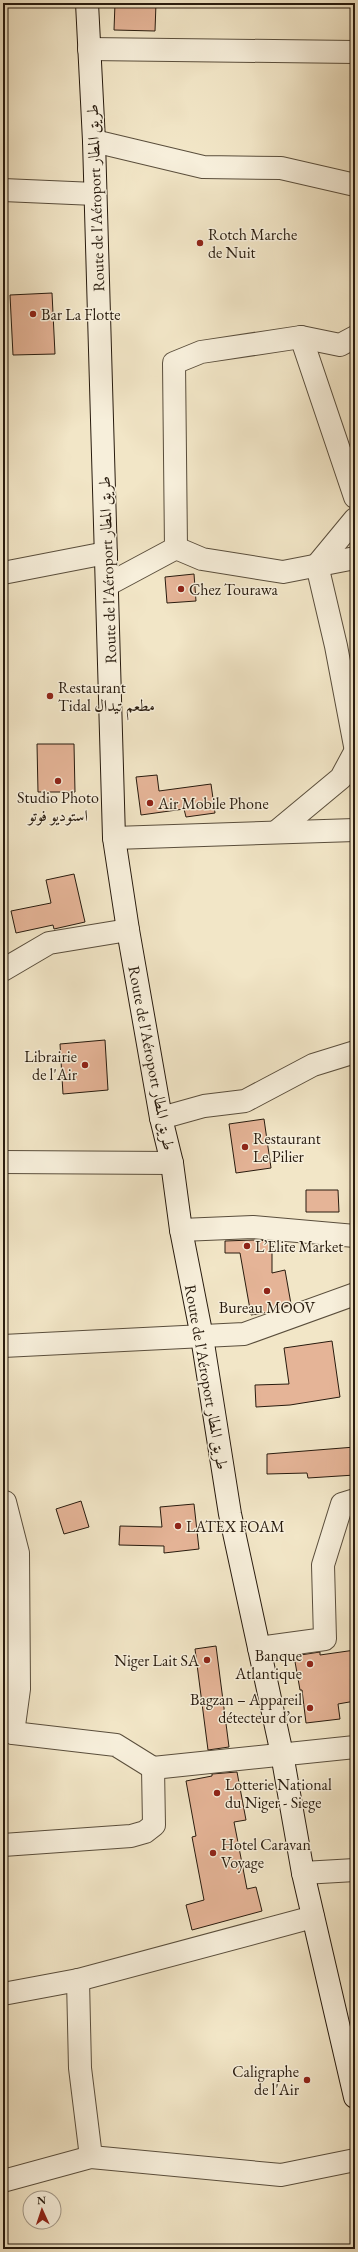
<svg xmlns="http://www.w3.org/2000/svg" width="358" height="2252" font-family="'EB Garamond',Amiri,serif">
	<rect width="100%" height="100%" fill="#f2e6c7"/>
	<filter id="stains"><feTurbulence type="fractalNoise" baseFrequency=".005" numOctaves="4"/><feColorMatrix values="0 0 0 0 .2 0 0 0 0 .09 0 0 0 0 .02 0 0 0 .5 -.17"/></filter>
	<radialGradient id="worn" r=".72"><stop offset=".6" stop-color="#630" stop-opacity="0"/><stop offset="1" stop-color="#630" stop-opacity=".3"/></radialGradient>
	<g fill="#e5b497" stroke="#281b0e">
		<polygon points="115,3 156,3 155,31 114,30"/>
		<polygon points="52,293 55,354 13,355 10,295"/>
		<polygon points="194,574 196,601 167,603 165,577"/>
		<polygon points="37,744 74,744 75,792 38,792"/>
		<polygon points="157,775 159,791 211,784 215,813 186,817 184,809 141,815 136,777"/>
		<polygon points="74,874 85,922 54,929 53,925 16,933 11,911 51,903 46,880"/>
		<polygon points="105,1040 108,1090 63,1094 60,1044"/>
		<polygon points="264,1119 271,1168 236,1173 229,1124"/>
		<polygon points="306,1190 338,1190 339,1212 306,1212"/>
		<polygon points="253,1240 272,1241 272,1273 285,1270 291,1304 269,1312 251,1315 240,1253 225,1253 225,1241"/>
		<polygon points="332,1341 340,1397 290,1405 256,1407 255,1385 289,1384 284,1348"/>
		<polygon points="355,1447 355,1475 308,1478 307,1473 267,1474 267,1454"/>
		<polygon points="81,1501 89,1527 64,1534 56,1509"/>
		<polygon points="194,1504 199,1549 164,1553 164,1546 119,1545 120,1526 162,1527 160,1507"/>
		<polygon points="216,1646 229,1747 208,1750 195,1649"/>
		<polygon points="355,1650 355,1701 338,1704 340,1719 306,1723 302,1690 300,1690 294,1656 320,1652 320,1655"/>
		<polygon points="237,1772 246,1820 234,1822 247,1889 256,1887 262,1911 192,1930 186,1905 204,1900 192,1837 196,1836 186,1781 212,1776 212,1774"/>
	</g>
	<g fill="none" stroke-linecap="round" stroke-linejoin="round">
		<defs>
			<g id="minor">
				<polyline points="89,49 355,52"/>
				<polyline points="94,141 203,167 281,168 355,185"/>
				<polyline points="3,190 95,194"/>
				<polyline points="301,337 355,497"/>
				<polyline points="355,519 317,565 336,646 355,746"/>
				<polyline points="176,548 202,559 283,572 355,558"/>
				<polyline points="3,573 106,553"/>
				<polyline points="107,585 176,548 174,363 201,352 301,337 340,345 355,337"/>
				<polyline points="276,832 341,778 355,752"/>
				<polyline points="114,838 355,830"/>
				<polyline points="3,970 49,943 128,930"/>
				<polyline points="161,1118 204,1106 245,1101 313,1065 355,1052"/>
				<polyline points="3,1162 172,1163"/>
				<polyline points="181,1230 253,1227 355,1236"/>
				<polyline points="3,1346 244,1334 355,1294"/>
				<polyline points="5,1502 18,1553 19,1689 13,1733"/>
				<polyline points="259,1648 325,1639 323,1565 342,1504 355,1500"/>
				<polyline points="3,1730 13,1733 116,1745 153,1768"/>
				<polyline points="3,1845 131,1836 145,1832 154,1825 153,1768 355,1747"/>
				<polyline points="303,1873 355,1870"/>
				<polyline points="78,1980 80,2068 91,2157"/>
				<polyline points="3,1994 78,1980 313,1917"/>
				<polyline points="3,2181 91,2157 281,2175 355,2160"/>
			</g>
			<polyline id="secondary" points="87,3 94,141 114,838 128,930 161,1118 172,1163 181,1230 202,1337 230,1514 282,1754 303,1873 355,2097"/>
		</defs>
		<use href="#minor" stroke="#5a4e3c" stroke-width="24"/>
		<use href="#secondary" stroke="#281b0e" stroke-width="24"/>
		<use href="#minor" stroke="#f7efdb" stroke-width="22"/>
		<use href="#secondary" stroke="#f7efdb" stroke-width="22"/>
	</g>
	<g fill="#8f2418" stroke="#f7efdb" stroke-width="1.5">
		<circle cx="200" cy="243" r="4"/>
		<circle cx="33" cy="314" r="4"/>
		<circle cx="181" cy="589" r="4"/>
		<circle cx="50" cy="696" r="4"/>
		<circle cx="58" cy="781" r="4"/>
		<circle cx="150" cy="803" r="4"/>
		<circle cx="85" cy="1065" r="4"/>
		<circle cx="245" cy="1147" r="4"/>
		<circle cx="247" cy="1246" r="4"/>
		<circle cx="267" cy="1291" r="4"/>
		<circle cx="178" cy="1526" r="4"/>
		<circle cx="207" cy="1660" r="4"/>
		<circle cx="310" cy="1664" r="4"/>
		<circle cx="310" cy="1708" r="4"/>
		<circle cx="217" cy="1793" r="4"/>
		<circle cx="213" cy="1853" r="4"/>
		<circle cx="307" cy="2080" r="4"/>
	</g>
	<g text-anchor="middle" stroke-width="3" stroke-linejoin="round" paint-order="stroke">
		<g font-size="16" fill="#281b0e" stroke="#f7efdb">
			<text transform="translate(95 198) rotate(-92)" y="6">Route de l'Aéroport طريق المطار</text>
			<text transform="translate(107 570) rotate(-92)" y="6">Route de l'Aéroport طريق المطار</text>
			<text transform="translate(152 1058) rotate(79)" y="6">Route de l'Aéroport طريق المطار</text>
			<text transform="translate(207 1377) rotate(80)" y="6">Route de l'Aéroport طريق المطار</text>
		</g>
		<g font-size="16" fill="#281b0e" stroke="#f7efdb" text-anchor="start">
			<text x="208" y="240">Rotch Marche<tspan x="208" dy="18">de Nuit</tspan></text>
			<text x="41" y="320">Bar La Flotte</text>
			<text x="189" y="595">Chez Tourawa</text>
			<text x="58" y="693">Restaurant<tspan x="58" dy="18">Tidal مطعم تيدال</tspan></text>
			<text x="58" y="803" text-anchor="middle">Studio Photo<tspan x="58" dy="18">استوديو فوتو</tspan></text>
			<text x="158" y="809">Air Mobile Phone</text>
			<text x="77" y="1062" text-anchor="end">Librairie<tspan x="77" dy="18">de l'Air</tspan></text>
			<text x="253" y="1144">Restaurant<tspan x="253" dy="18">Le Pilier</tspan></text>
			<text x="255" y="1252">L’Elite Market</text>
			<text x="267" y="1313" text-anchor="middle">Bureau MOOV</text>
			<text x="186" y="1532">LATEX FOAM</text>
			<text x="302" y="1661" text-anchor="end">Banque<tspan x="302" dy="18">Atlantique</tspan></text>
			<text x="199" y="1666" text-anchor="end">Niger Lait SA</text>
			<text x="302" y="1705" text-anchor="end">Bagzan – Appareil<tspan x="302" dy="18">détecteur d’or</tspan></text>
			<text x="225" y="1790">Lotterie National<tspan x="225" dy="18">du Niger - Siege</tspan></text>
			<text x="221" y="1850">Hotel Caravan<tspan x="221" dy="18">Voyage</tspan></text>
			<text x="299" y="2077" text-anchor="end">Caligraphe<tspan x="299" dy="18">de l'Air</tspan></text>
		</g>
	</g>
	<rect width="358" height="2252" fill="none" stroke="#f2e6c7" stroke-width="16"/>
	<rect x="4" y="4" width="350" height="2244" fill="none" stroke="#281b0e" stroke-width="2"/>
	<rect x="8" y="8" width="342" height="2236" fill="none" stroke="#281b0e"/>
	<g transform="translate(42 2210) rotate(357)"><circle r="19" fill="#f7efdb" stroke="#a49a89"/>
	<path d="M0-3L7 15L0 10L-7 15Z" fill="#8f2418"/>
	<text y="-6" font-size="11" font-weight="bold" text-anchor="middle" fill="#281b0e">N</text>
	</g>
	<rect width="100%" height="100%" filter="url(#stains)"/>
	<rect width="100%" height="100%" fill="url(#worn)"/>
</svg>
